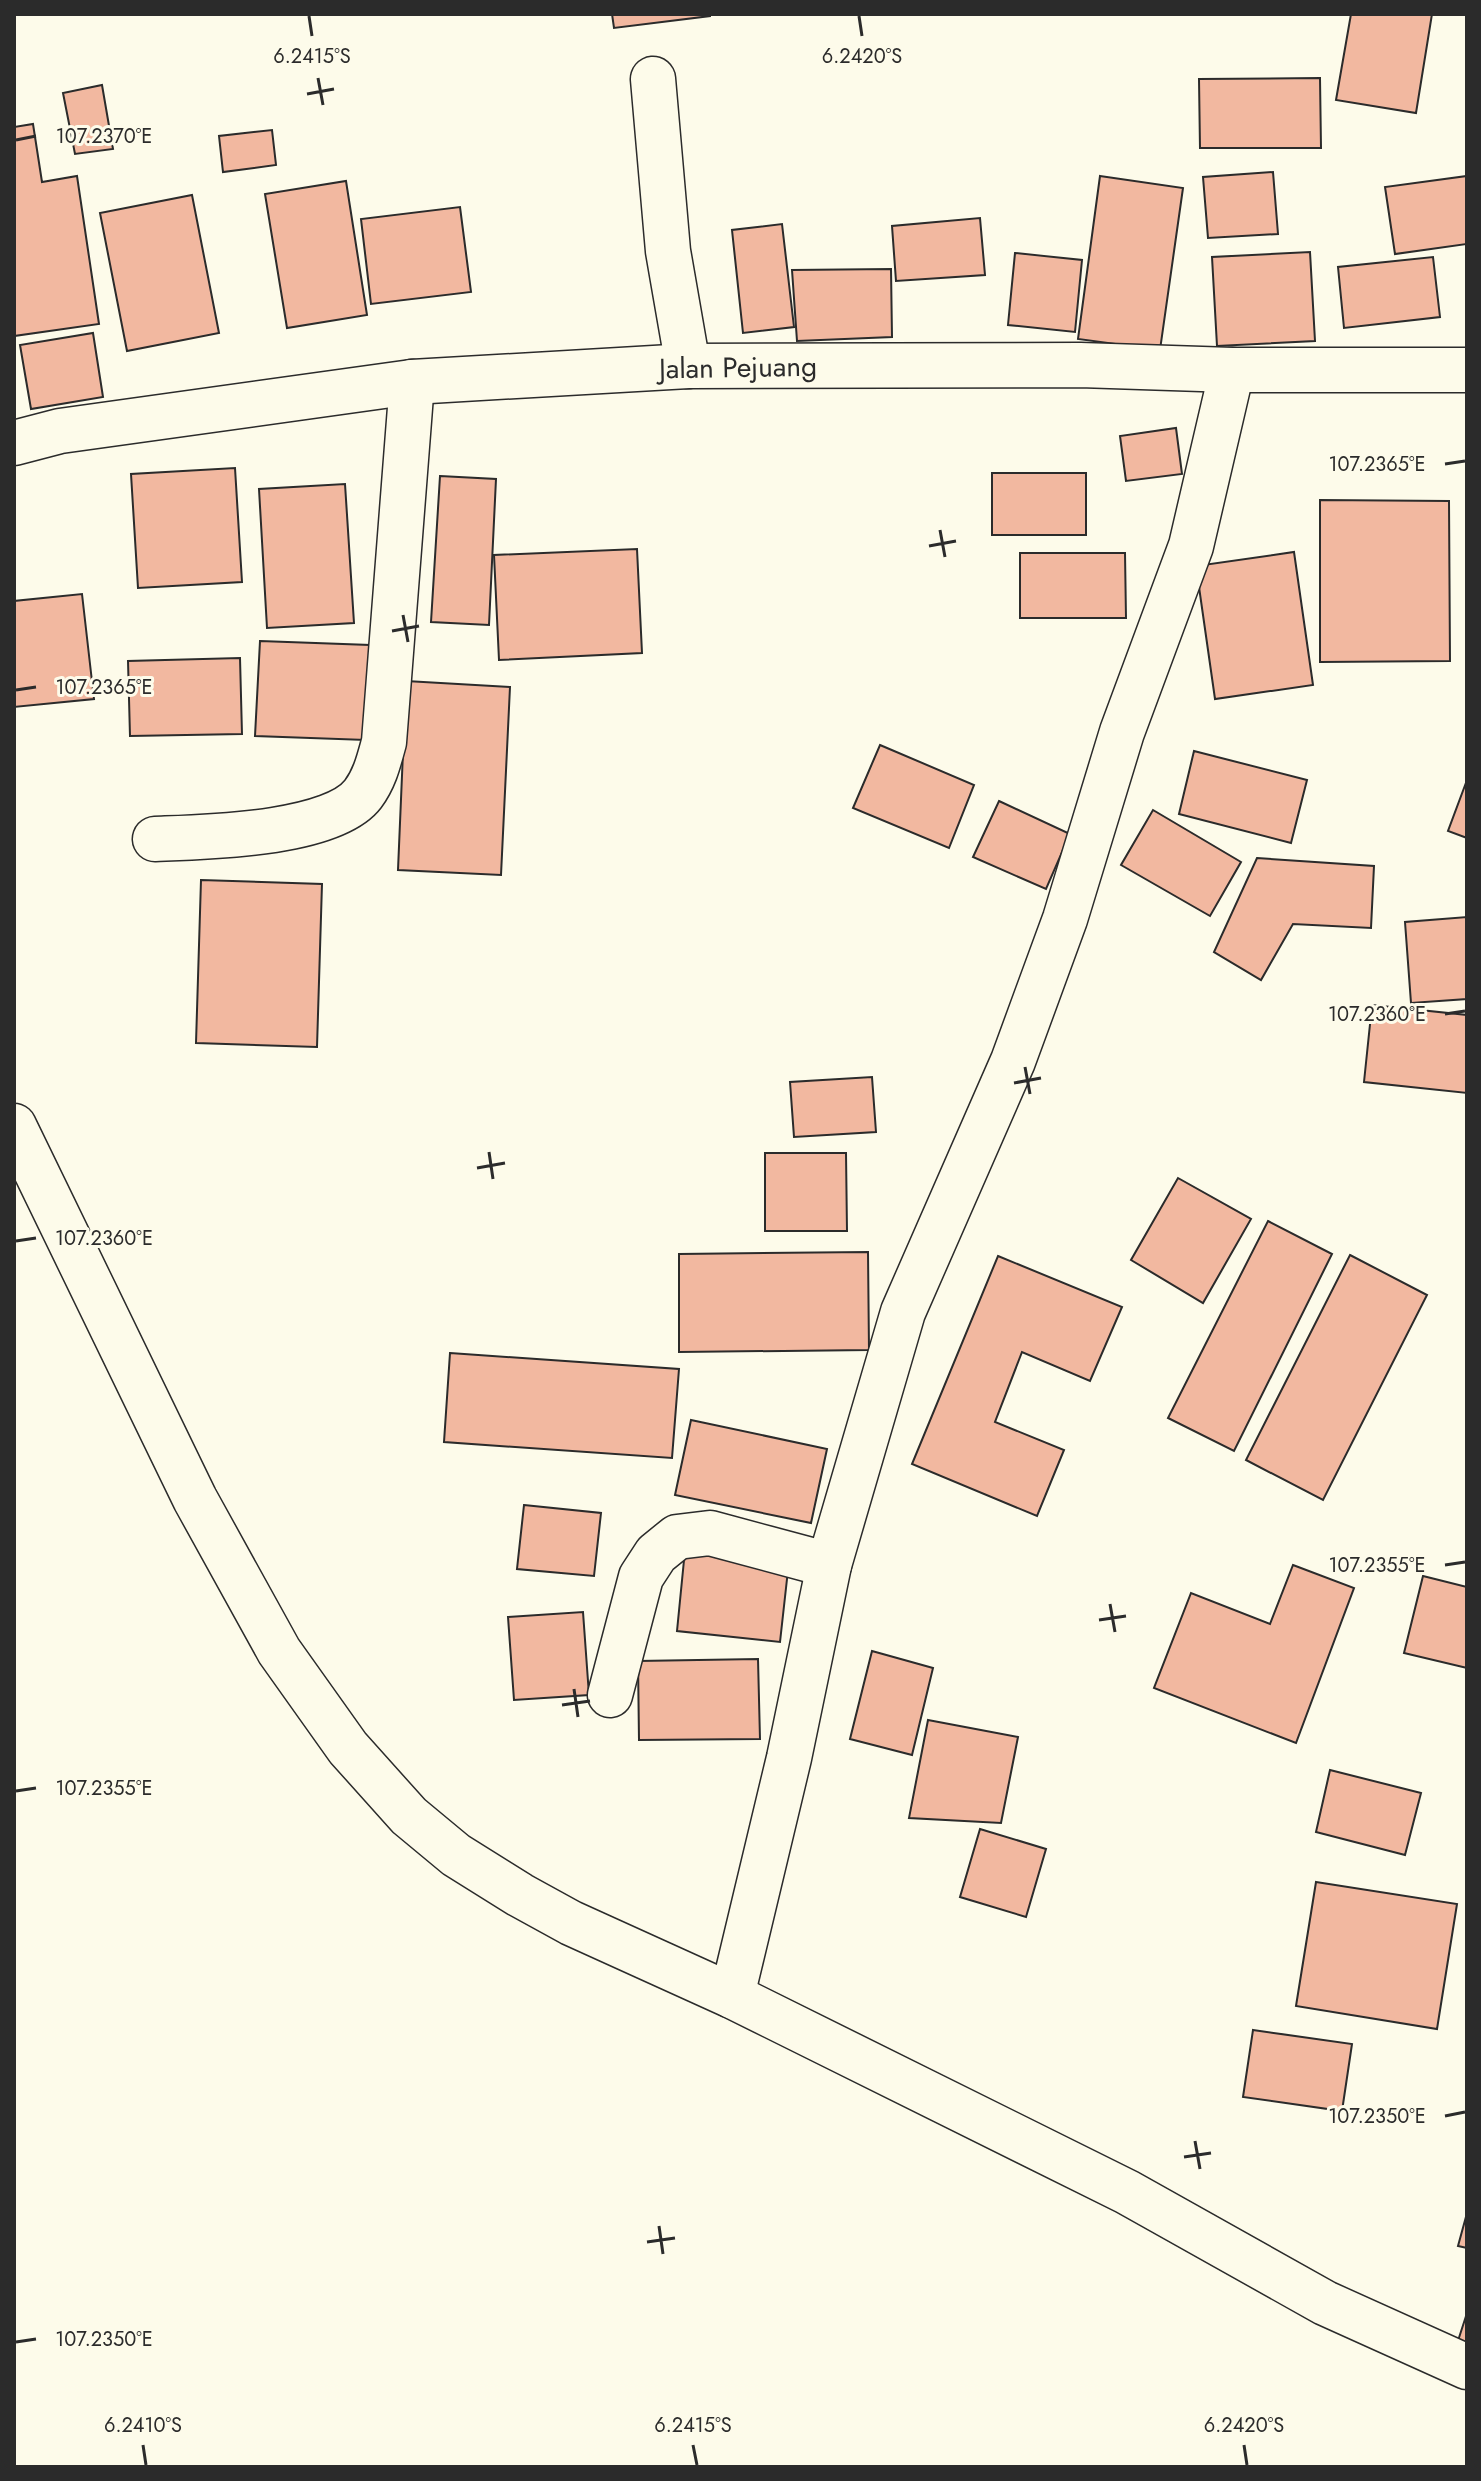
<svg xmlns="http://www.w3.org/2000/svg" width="1481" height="2481" font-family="Jost,sans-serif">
	<rect width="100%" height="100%" fill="#fdfbea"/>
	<g fill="#f2b8a0" stroke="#2b2b2b" stroke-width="2">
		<polygon points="612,14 710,14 710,16 614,28"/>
		<polygon points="1351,14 1432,14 1416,113 1336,100"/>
		<polygon points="1320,78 1321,148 1200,148 1199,79"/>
		<polygon points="102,85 113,149 75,154 63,93"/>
		<polygon points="33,124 42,182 77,176 99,324 14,336 14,127"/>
		<polygon points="272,130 276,165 223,172 219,136"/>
		<polygon points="1273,172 1278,234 1208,238 1203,177"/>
		<polygon points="1100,176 1183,188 1160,350 1078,339"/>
		<polygon points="1467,176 1467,244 1395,254 1385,187"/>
		<polygon points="346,181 367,315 287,328 265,194"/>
		<polygon points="192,195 219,333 127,351 100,213"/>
		<polygon points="460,207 471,292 371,304 361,219"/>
		<polygon points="980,218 985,275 896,281 892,226"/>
		<polygon points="782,224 794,327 743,333 732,230"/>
		<polygon points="1310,252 1315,341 1217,346 1212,257"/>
		<polygon points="1015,253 1082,260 1075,332 1008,325"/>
		<polygon points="1433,257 1440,317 1344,328 1338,267"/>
		<polygon points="891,269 892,337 797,341 792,270"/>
		<polygon points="93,333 103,397 31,409 20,345"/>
		<polygon points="1176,428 1182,474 1126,481 1120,436"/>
		<polygon points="235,468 242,582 138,588 131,474"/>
		<rect x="992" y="473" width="94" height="62"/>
		<polygon points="440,476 496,479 489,625 431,622"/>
		<polygon points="345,484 354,623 267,628 259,489"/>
		<polygon points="1320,500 1449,501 1450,661 1320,662"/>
		<polygon points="637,549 642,653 499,660 494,555"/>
		<polygon points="1294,552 1313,685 1215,699 1196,566"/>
		<polygon points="1020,553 1125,553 1126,618 1020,618"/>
		<polygon points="82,594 94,699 14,707 14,601"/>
		<polygon points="260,641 370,645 366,740 255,736"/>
		<polygon points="240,658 242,734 130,736 128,661"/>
		<polygon points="406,681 510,687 501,875 398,870"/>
		<polygon points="880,745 974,785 949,848 853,808"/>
		<polygon points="1194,751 1307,780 1291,843 1179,814"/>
		<polygon points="1467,780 1467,838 1448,831"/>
		<polygon points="999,801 1070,834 1046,889 973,857"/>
		<polygon points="1153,810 1241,862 1210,916 1121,865"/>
		<polygon points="1257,858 1374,866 1371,928 1293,924 1261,980 1214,952"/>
		<polygon points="201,880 322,884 317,1047 196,1043"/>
		<polygon points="1467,917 1467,999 1411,1003 1405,922"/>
		<polygon points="1372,1005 1467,1015 1467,1093 1364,1082"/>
		<polygon points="872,1077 876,1132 794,1137 790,1082"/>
		<polygon points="765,1153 846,1153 847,1231 765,1231"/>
		<polygon points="1178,1178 1251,1219 1203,1303 1131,1260"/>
		<polygon points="1268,1221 1332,1254 1234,1451 1168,1418"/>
		<polygon points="868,1252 869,1350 679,1352 679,1254"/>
		<polygon points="1350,1255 1427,1295 1323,1500 1246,1460"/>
		<polygon points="998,1256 1122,1307 1090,1381 1022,1352 995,1422 1064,1450 1037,1516 912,1464"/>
		<polygon points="450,1353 679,1369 672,1458 444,1442"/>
		<polygon points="691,1420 827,1449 811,1523 675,1495"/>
		<polygon points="524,1505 601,1513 594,1576 517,1569"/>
		<polygon points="685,1550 789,1561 780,1642 677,1631"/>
		<polygon points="1293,1565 1354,1588 1296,1743 1154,1688 1191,1593 1270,1624"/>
		<polygon points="1423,1576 1467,1587 1467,1668 1404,1653"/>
		<polygon points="583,1612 589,1695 514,1700 508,1617"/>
		<polygon points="872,1651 933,1668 912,1755 850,1739"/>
		<polygon points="758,1659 760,1739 639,1740 638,1661"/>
		<polygon points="928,1720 1018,1737 1001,1823 909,1818"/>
		<polygon points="1330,1770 1421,1793 1405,1855 1316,1832"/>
		<polygon points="980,1829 1046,1849 1026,1917 960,1897"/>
		<polygon points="1316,1882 1457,1904 1437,2029 1296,2006"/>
		<polygon points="1253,2030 1352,2044 1342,2111 1243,2097"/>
		<polygon points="1467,2213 1467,2248 1458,2246"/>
		<polygon points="1467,2313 1467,2354 1455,2350"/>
	</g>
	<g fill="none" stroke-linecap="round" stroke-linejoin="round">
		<defs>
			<g id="street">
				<polyline points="653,79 668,251 688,366"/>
				<path d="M155,839C204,837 332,835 363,794C375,778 379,760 384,742L412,382"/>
				<polyline points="14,1126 195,1499 279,1651 348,1748 409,1816 456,1855 520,1895 571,1923 732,1996 1127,2192 1325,2303 1467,2367"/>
				<polyline points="610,1695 641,1577 656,1554 677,1537 710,1533 829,1565"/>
				<polyline points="732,1996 789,1758 829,1565 903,1312 1013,1061 1065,919 1122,732 1191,546 1232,370"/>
			</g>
			<polyline id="secondary" points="14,443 60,431 412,382 688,366 1080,365 1232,370 1467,370"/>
		</defs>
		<use href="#street" stroke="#2b2b2b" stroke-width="47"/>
		<use href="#secondary" stroke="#2b2b2b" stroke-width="47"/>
		<use href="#street" stroke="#fdfbea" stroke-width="44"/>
		<use href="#secondary" stroke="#fdfbea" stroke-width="44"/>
	</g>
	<path fill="none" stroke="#2b2b2b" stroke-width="3" d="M309,16L312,36M859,16L862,36M318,78L323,105M307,94L334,89M16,140L36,136M1445,464L1465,461M940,530L945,557M929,546L956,541M403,615L408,642M392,631L419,626M16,690L36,687M1445,1014L1465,1011M1025,1067L1030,1094M1014,1083L1041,1078M489,1152L493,1179M477,1168L505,1163M16,1241L36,1238M1445,1565L1465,1562M1110,1604L1115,1632M1099,1620L1126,1616M574,1689L578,1717M562,1705L590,1701M16,1791L36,1788M1445,2116L1465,2112M1195,2141L1200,2169M1184,2157L1211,2153M659,2226L663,2254M647,2242L675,2238M16,2342L36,2339M143,2445L146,2465M693,2445L697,2465M1244,2445L1247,2465"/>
	<g text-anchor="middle" stroke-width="6" stroke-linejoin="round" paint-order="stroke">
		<g font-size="28" fill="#2b2b2b" stroke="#fdfbea">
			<text transform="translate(738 367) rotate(-1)" y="10">Jalan Pejuang</text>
		</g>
	</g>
	<g font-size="20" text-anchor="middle" fill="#2b2b2b" stroke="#fdfbea" stroke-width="6" stroke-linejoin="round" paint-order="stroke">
		<text x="312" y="63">6.2415°S</text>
		<text x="862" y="63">6.2420°S</text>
		<text x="104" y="143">107.2370°E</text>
		<text x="1377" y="471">107.2365°E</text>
		<text x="104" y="694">107.2365°E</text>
		<text x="1377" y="1021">107.2360°E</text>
		<text x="104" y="1245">107.2360°E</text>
		<text x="1377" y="1572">107.2355°E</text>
		<text x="104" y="1795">107.2355°E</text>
		<text x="1377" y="2123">107.2350°E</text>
		<text x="104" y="2346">107.2350°E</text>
		<text x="143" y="2432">6.2410°S</text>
		<text x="693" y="2432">6.2415°S</text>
		<text x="1244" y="2432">6.2420°S</text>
	</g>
	<rect width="1481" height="2481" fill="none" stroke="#2b2b2b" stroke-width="32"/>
</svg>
